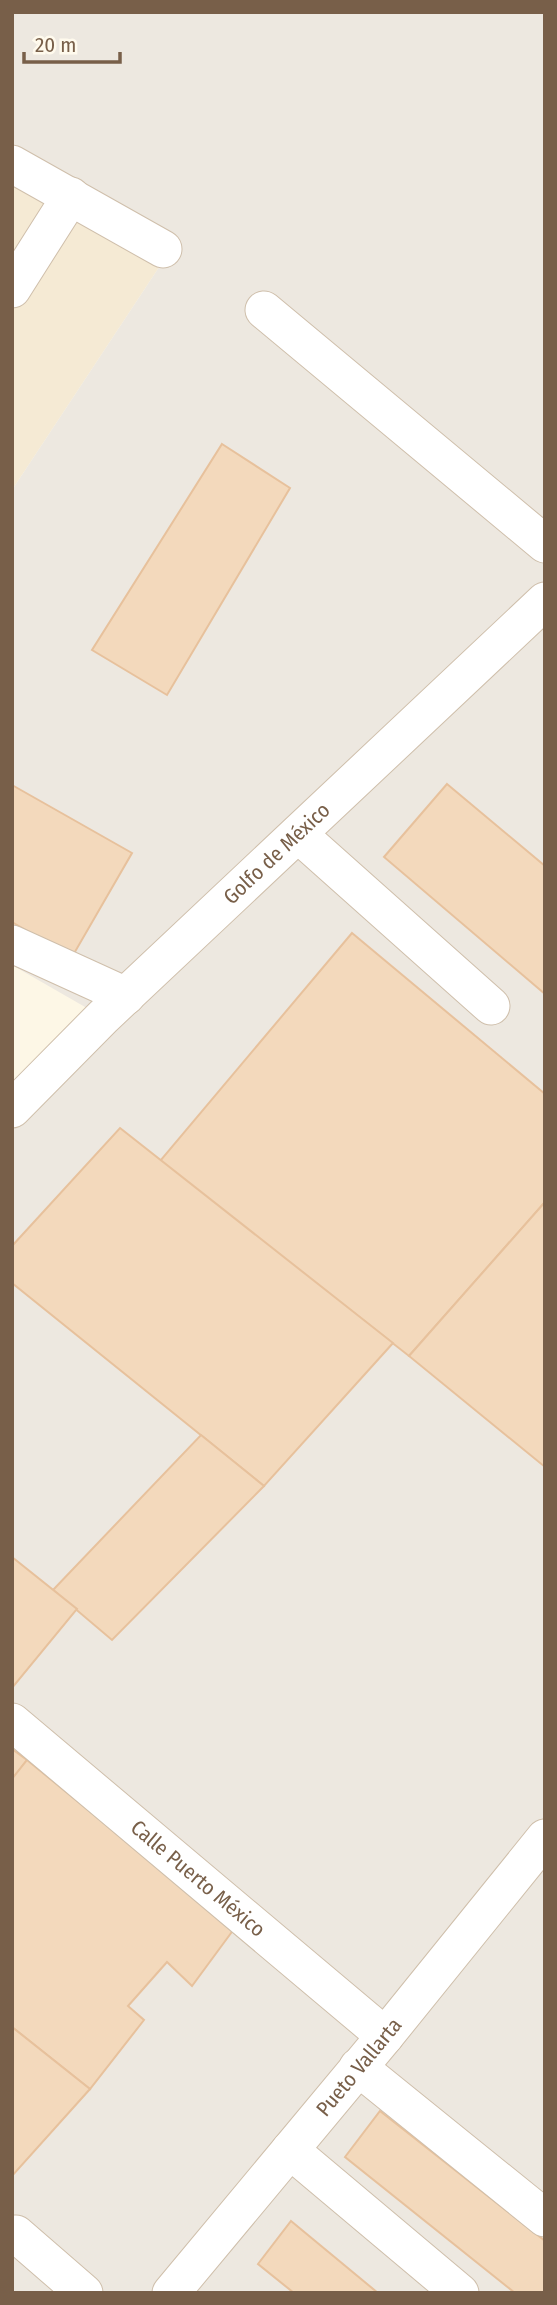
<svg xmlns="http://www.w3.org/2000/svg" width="557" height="2305" font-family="'Fira Sans Condensed',sans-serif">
	<rect width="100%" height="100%" fill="#fdf7e6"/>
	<polygon fill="#f5ead4" points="12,148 173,246 12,490"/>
	<polygon fill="#ede8e0" points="12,12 545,12 545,2293 12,2293 12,1104 99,1015 12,965 12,490 173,246 12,154"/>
	<g fill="#f3d9bc" stroke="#e7c19c" stroke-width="2">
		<polygon points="222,444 290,488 167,695 92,650"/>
		<polygon points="447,784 545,866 545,994 384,857"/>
		<polygon points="12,785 132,853 72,957 12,922"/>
		<polygon points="352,933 545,1094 545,1202 409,1356 160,1161"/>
		<polygon points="120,1128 393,1343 264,1486 12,1283 12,1246"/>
		<polygon points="545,1202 545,1467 409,1356"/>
		<polygon points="201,1435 264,1486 112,1640 53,1590"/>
		<polygon points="12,1557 77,1609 12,1688"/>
		<polygon points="12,1749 27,1760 12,1779"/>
		<polygon points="27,1760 234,1929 192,1986 167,1962 128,2006 144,2020 90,2089 12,2027 12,1779"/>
		<polygon points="12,2027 90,2089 12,2176"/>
		<polygon points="380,2111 545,2241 545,2293 515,2293 345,2157"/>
		<polygon points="291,2221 378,2293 294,2293 258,2264"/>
	</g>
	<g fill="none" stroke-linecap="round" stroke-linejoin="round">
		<defs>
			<g id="minor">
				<polyline points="12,164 163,249"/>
				<polyline points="12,289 71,196"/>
				<polyline points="264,310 545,544"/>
				<polyline points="298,834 491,1006"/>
				<polyline points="12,944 126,996"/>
				<path id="s1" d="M12,1109L103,1017L545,601"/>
				<path id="s2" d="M12,1722L385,2036"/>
				<polyline points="358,2067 545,2218"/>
				<polyline points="290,2150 460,2293"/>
				<polyline points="16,2234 84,2293"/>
				<path id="s3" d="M171,2293L385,2036L545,1838"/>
			</g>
		</defs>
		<use href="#minor" stroke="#cfbfab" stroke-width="39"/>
		<use href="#minor" stroke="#fff" stroke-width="37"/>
	</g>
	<g text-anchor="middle" stroke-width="5" stroke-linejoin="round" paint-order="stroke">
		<g font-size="21" fill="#785f49" stroke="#fffaed">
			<text dy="7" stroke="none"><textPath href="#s1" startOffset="368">Golfo de México</textPath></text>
			<text dy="7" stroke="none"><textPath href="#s2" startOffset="243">Calle Puerto México</textPath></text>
			<text dy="7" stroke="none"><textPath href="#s3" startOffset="294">Pueto Vallarta</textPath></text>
		</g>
	</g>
	<rect width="557" height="2305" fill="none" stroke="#785f49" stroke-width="28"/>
	<path d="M24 52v10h96v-10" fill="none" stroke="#785f49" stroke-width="3.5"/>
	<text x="35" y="52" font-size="21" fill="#785f49" stroke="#fffaed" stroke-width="5" paint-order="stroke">20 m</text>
</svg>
